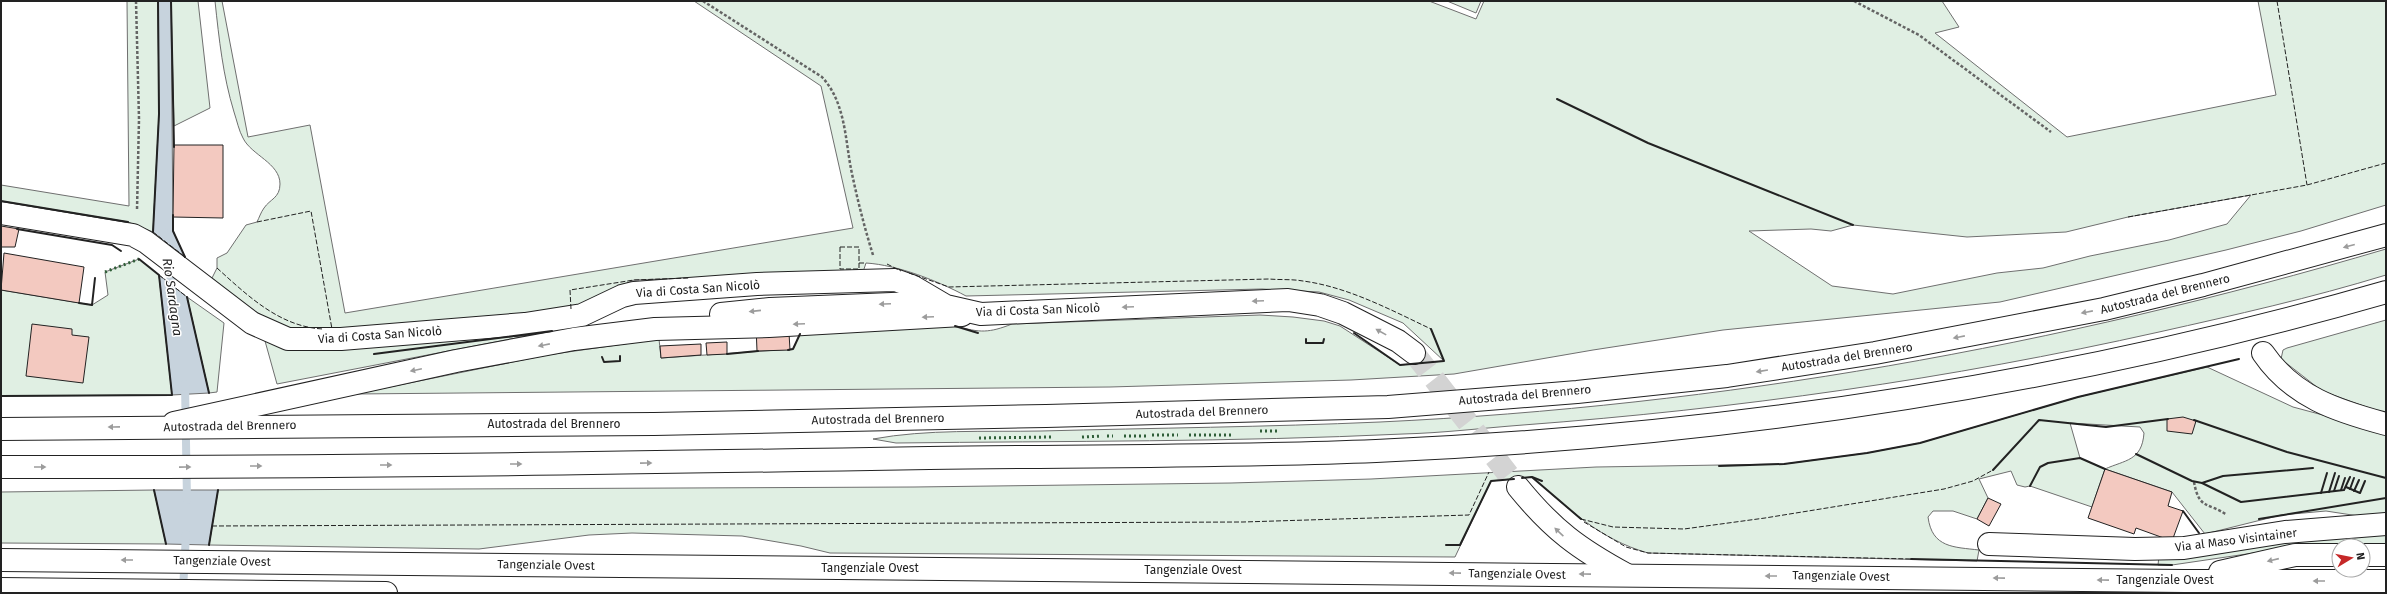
<svg xmlns="http://www.w3.org/2000/svg" width="2387" height="594" font-family="'Fira Sans',sans-serif">
	<rect width="100%" height="100%" fill="#fff"/>
	<g fill="#e0efe3" stroke="#6f6f6f" fill-rule="evenodd">
		<polygon points="127,1 158,1 159,114 153,232 128,222 1,201 1,185 129,206"/>
		<polygon points="171,1 198,1 210,108 174,126"/>
		<path d="M215,1H222L248,137L310,125L345,313L853,228L821,86L694,1H1429L1476,19L1484,1H1942L1959,27L1935,33L2067,137L2276,95L2258,1H2386V205L2301,231L2226,250L2000,302L1723,330L1593,350L1454,374L1351,380L1110,387L355,394L547,355L659,339L661,358L793,349L800,334L956,326C980,333 989,333 1012,324L1260,315L1293,317L1324,321L1340,326L1400,365L1444,361L1403,323L1349,300L1319,292L1262,289L966,296C938,281 898,265 866,263L863,272L634,280L571,309L376,326L301,331L279,325L242,304L212,278L217,268V258L227,253L246,225L257,222C259,218 261,212 264,208C270,199 280,198 280,184C280,163 251,155 243,138C239,131 237,121 234,112C223,76 219,39 215,1ZM2251,195L2227,224L2169,240L2090,256L2043,268L1997,273L1893,294L1832,286L1749,231L1811,229L1831,231L1853,225L1967,237L2066,232L2128,217Z"/>
		<polygon points="1447,1 1481,1 1476,13"/>
		<path d="M2386,249V275C2311,298 2235,315 2159,332C1949,379 1737,409 1523,425C1483,428 1443,433 1403,434C1234,442 1065,441 896,443L873,439C927,429 986,432 1041,431C1154,428 1267,427 1380,422C1721,406 2059,346 2386,249Z"/>
		<polygon points="139,259 159,275 172,395 1,396 1,290 92,305 108,295 105,272"/>
		<polygon points="187,297 224,323 217,392 209,393"/>
		<polygon points="2386,320 2386,414 2322,391 2281,359 2283,350 2287,348"/>
		<path d="M552,331L277,384L265,341L279,346C371,344 461,343 552,331Z"/>
		<path d="M2207,367L2293,407L2386,432V513L2365,517L2326,511L2281,515L2205,534L2172,492L2105,469L2092,507L2030,486L2025,487L2017,485L2011,471L1979,479L1988,498L1977,519L1953,511H1933L1928,517C1932,548 1954,547 1979,550L1977,561L1648,553C1599,539 1569,509 1532,477L1491,481L1455,557L830,553L801,546L742,536L632,533L589,535L479,549L209,545L218,490L914,487L1231,483L1371,479L1596,467L1784,464L1867,453L1920,443L2078,397ZM2070,423L2140,427L2144,433C2142,461 2125,460 2105,469L2080,458Z"/>
		<polygon points="154,490 166,544 1,543 1,492"/>
		<polygon points="2386,535 2386,546 2301,546 2172,565 2158,565 2159,556 2300,540"/>
	</g>
	<g fill="#c7d3dd" stroke="#6f6f6f">
		<polygon points="158,1 171,1 173,231 185,257 153,232 159,114"/>
		<polygon points="159,275 187,297 209,393 172,395"/>
		<polygon points="154,490 218,490 209,545 166,544"/>
	</g>
	<g fill="none" stroke-linecap="round" stroke-linejoin="round">
		<g stroke="#c7d3dd" stroke-width="8">
			<polyline points="164,232 173,295"/>
			<polyline points="185,384 187,500"/>
			<polyline points="183,590 186,534"/>
		</g>
	</g>
	<g fill="#f3c9c0" stroke="#222">
		<polygon points="174,145 223,145 223,218 173,217"/>
		<polygon points="1,226 19,229 15,247 1,247"/>
		<polygon points="4,253 84,267 79,303 1,290"/>
		<polygon points="787,299 790,350 757,351 755,301"/>
		<polygon points="32,324 72,329 72,335 89,337 83,383 26,376"/>
		<polygon points="727,342 727,354 707,355 706,343"/>
		<polygon points="701,344 701,355 661,358 660,346"/>
		<polygon points="2183,417 2196,421 2192,434 2167,431 2167,419"/>
		<polygon points="2105,469 2172,492 2168,506 2183,511 2172,541 2136,528 2134,534 2088,518"/>
		<polygon points="1988,498 2001,504 1989,526 1977,519"/>
	</g>
	<g fill="none" stroke-linecap="round" stroke-linejoin="round">
		<polyline stroke="#d3d3d3" stroke-width="22" stroke-dasharray="22 11" stroke-linecap="butt" points="1414,353 1518,487"/>
		<defs>
			<g id="minor">
				<polyline points="1,213 133,235 146,242 252,323 288,339 341,339 525,324 582,315 622,296 634,293 757,284 895,280 912,286 946,306 981,314 1288,300 1320,305 1343,313 1398,341 1414,353"/>
				<polyline points="721,314 770,309 916,303"/>
				<path d="M2263,353C2293,397 2337,411 2386,424"/>
				<polyline points="174,423 456,361 574,339 655,329 769,326 962,315"/>
				<path d="M1518,487C1553,530 1579,549 1627,575"/>
				<polyline points="1989,544 2135,549 2184,548 2285,532 2386,524"/>
			</g>
			<g id="highway">
				<polyline points="1,429 654,424 1046,416 1388,407 1577,392 1727,376 1875,353 2104,309 2203,285 2386,235"/>
				<path d="M1,467C310,468 620,463 929,458C1078,456 1228,457 1376,451C1715,436 2060,386 2386,292"/>
				<polyline points="2363,555 2386,555"/>
				<polyline points="1,560 2184,581 2386,581"/>
				<polyline points="2220,572 2295,555 2339,555"/>
				<polyline points="1,589 386,593"/>
			</g>
		</defs>
		<use href="#minor" stroke="#222" stroke-width="24"/>
		<use href="#highway" stroke="#222" stroke-width="24"/>
		<g stroke="#646464" stroke-width="2.5" stroke-dasharray="3 2" stroke-linecap="butt">
			<polyline points="136,1 139,119 137,210"/>
			<path d="M703,1L822,77C845,102 845,137 851,169C857,198 864,226 873,255"/>
			<polyline points="1854,1 1919,35 2051,132"/>
			<path d="M2194,482C2199,510 2208,502 2227,515"/>
		</g>
		<use href="#minor" stroke="#fff" stroke-width="22"/>
		<use href="#highway" stroke="#fff" stroke-width="22"/>
		<g stroke="#2f5e38" stroke-width="3" stroke-dasharray="2 3" stroke-linecap="butt">
			<polyline points="105,272 139,259"/>
			<polyline points="1260,431 1280,431"/>
			<polyline points="1152,435 1178,435"/>
			<polyline points="1189,435 1232,435"/>
			<polyline points="1107,436 1113,436"/>
			<polyline points="1124,436 1147,436"/>
			<polyline points="1082,437 1102,436"/>
			<polyline points="979,438 1052,437"/>
		</g>
		<g stroke="#222" stroke-width="1" stroke-dasharray="5 2" stroke-linecap="butt">
			<polyline points="2277,1 2307,185"/>
			<polyline points="2128,217 2307,185 2386,163"/>
			<polyline points="257,222 311,211 332,329"/>
			<polyline points="153,232 185,257"/>
			<rect x="840" y="247" width="19" height="22"/>
			<polyline points="859,263 866,263"/>
			<polyline points="887,264 901,271"/>
			<path d="M217,268C248,296 280,327 323,329"/>
			<path d="M909,273L949,287L1269,279C1280,280 1292,279 1303,281C1348,287 1391,310 1431,329"/>
			<polyline points="159,275 187,297"/>
			<polyline points="571,309 570,290 634,280 689,278"/>
			<polyline points="1581,519 1613,527 1684,529 1765,518 1944,489 1973,481 1993,470"/>
			<polyline points="1584,522 1626,547 1648,553 1911,559"/>
			<polyline points="212,526 1243,522 1469,515 1489,472"/>
		</g>
		<g stroke="#222" stroke-width="2">
			<polyline points="171,1 174,147"/>
			<polyline points="1557,99 1648,143 1853,225"/>
			<polyline points="1,201 128,222"/>
			<polyline points="173,215 173,231 185,257"/>
			<polyline points="17,229 112,245 121,251"/>
			<polyline points="153,232 159,114 158,1"/>
			<polyline points="187,297 209,393"/>
			<polyline points="79,303 92,305 95,278"/>
			<polyline points="955,326 978,333"/>
			<polyline points="1354,333 1400,365 1444,361 1431,329"/>
			<polyline points="1306,339 1306,343 1323,343 1324,339"/>
			<polyline points="788,350 793,349 800,334"/>
			<polyline points="374,354 552,331"/>
			<polyline points="727,354 758,351"/>
			<polyline points="602,357 604,362 620,361 620,356"/>
			<polyline points="1,396 172,395 159,275 139,259"/>
			<polyline points="2194,420 2287,452 2386,478"/>
			<polyline points="2136,454 2192,481 2202,483 2223,476 2313,468"/>
			<polyline points="1719,466 1784,464 1867,453 1920,443 2078,397 2239,359"/>
			<polyline points="1993,470 2039,420 2106,427 2168,419"/>
			<polyline points="1522,478 1532,477 1542,481"/>
			<polyline points="1533,478 1581,519"/>
			<polyline points="2202,483 2241,502 2344,490 2350,477"/>
			<polyline points="2030,486 2040,467 2048,463 2080,458 2105,469"/>
			<polyline points="2346,487 2360,493 2365,481"/>
			<polyline points="2350,489 2354,478"/>
			<polyline points="154,490 166,544"/>
			<polyline points="2341,490 2345,478"/>
			<polyline points="2334,491 2339,476"/>
			<polyline points="2354,491 2359,480"/>
			<polyline points="2329,492 2335,473"/>
			<polyline points="2321,493 2327,473"/>
			<polyline points="2183,511 2199,533"/>
			<polyline points="2259,519 2386,498"/>
			<polyline points="209,545 218,490"/>
			<polyline points="1446,545 1460,545 1491,481 1514,479"/>
			<polyline points="1911,559 2172,565"/>
		</g>
	</g>
	<defs><path id="oneway-solid" d="M-6-.8H1V-3.2L6.5 0L1 3.2V.8H-6Z"/></defs>
	<g fill="#9c9c9c">
		<use href="#oneway-solid" transform="translate(2349 246) rotate(165)"/>
		<use href="#oneway-solid" transform="translate(1258 301) rotate(178)"/>
		<use href="#oneway-solid" transform="translate(885 304) rotate(177)"/>
		<use href="#oneway-solid" transform="translate(1128 307) rotate(177)"/>
		<use href="#oneway-solid" transform="translate(755 311) rotate(174)"/>
		<use href="#oneway-solid" transform="translate(2087 312) rotate(169)"/>
		<use href="#oneway-solid" transform="translate(928 317) rotate(177)"/>
		<use href="#oneway-solid" transform="translate(799 324) rotate(177)"/>
		<use href="#oneway-solid" transform="translate(1381 332) rotate(-151)"/>
		<use href="#oneway-solid" transform="translate(1959 337) rotate(169)"/>
		<use href="#oneway-solid" transform="translate(544 345) rotate(169)"/>
		<use href="#oneway-solid" transform="translate(416 370) rotate(168)"/>
		<use href="#oneway-solid" transform="translate(1762 371) rotate(171)"/>
		<use href="#oneway-solid" transform="translate(114 427) rotate(179)"/>
		<use href="#oneway-solid" transform="translate(646 463) rotate(-1)"/>
		<use href="#oneway-solid" transform="translate(516 464)"/>
		<use href="#oneway-solid" transform="translate(386 465)"/>
		<use href="#oneway-solid" transform="translate(256 466)"/>
		<use href="#oneway-solid" transform="translate(40 467)"/>
		<use href="#oneway-solid" transform="translate(185 467) rotate(-1)"/>
		<use href="#oneway-solid" transform="translate(1559 532) rotate(-137)"/>
		<use href="#oneway-solid" transform="translate(127 560) rotate(-180)"/>
		<use href="#oneway-solid" transform="translate(2273 560) rotate(167)"/>
		<use href="#oneway-solid" transform="translate(1455 573) rotate(-179)"/>
		<use href="#oneway-solid" transform="translate(1585 574) rotate(-179)"/>
		<use href="#oneway-solid" transform="translate(1771 576) rotate(-180)"/>
		<use href="#oneway-solid" transform="translate(1999 578) rotate(-179)"/>
		<use href="#oneway-solid" transform="translate(2103 580) rotate(-179)"/>
		<use href="#oneway-solid" transform="translate(2319 581) rotate(180)"/>
	</g>
	<g text-anchor="middle" stroke-width="3" stroke-linejoin="round" paint-order="stroke">
		<g font-size="12" fill="#222" stroke="#fff">
			<text transform="translate(698 289) rotate(-4)" y="4">Via di Costa San Nicolò</text>
			<text transform="translate(2165 294) rotate(-14)" y="4">Autostrada del Brennero</text>
			<text transform="translate(1038 310) rotate(-2)" y="4">Via di Costa San Nicolò</text>
			<text transform="translate(380 335) rotate(-4)" y="4">Via di Costa San Nicolò</text>
			<text transform="translate(1847 357) rotate(-9)" y="4">Autostrada del Brennero</text>
			<text transform="translate(1525 395) rotate(-5)" y="4">Autostrada del Brennero</text>
			<text transform="translate(1202 412) rotate(-2)" y="4">Autostrada del Brennero</text>
			<text transform="translate(878 419) rotate(-1)" y="4">Autostrada del Brennero</text>
			<text x="554" y="428">Autostrada del Brennero</text>
			<text transform="translate(230 426) rotate(-1)" y="4">Autostrada del Brennero</text>
			<text transform="translate(2236 540) rotate(-7)" y="4">Via al Maso Visintainer</text>
			<text transform="translate(222 561) rotate(1)" y="4">Tangenziale Ovest</text>
			<text transform="translate(546 565) rotate(1)" y="4">Tangenziale Ovest</text>
			<text x="870" y="572">Tangenziale Ovest</text>
			<text x="1193" y="574">Tangenziale Ovest</text>
			<text transform="translate(1517 574) rotate(1)" y="4">Tangenziale Ovest</text>
			<text transform="translate(1841 576) rotate(1)" y="4">Tangenziale Ovest</text>
			<text x="2165" y="584">Tangenziale Ovest</text>
		</g>
		<g font-size="13" font-style="italic" fill="#222" stroke="#fff">
			<text transform="translate(173 297) rotate(82)" y="5">Rio Sardagna</text>
		</g>
	</g>
	<rect width="2387" height="594" fill="none" stroke="#222222" stroke-width="4"/>
	<g transform="translate(2351 558) rotate(80)"><circle r="19" fill="#ffffff" stroke="#a7a7a7"/>
	<path d="M0-3L7 15L0 10L-7 15Z" fill="#c62828"/>
	<text y="-6" font-size="11" font-weight="bold" text-anchor="middle" fill="#222222">N</text>
	</g>
</svg>
